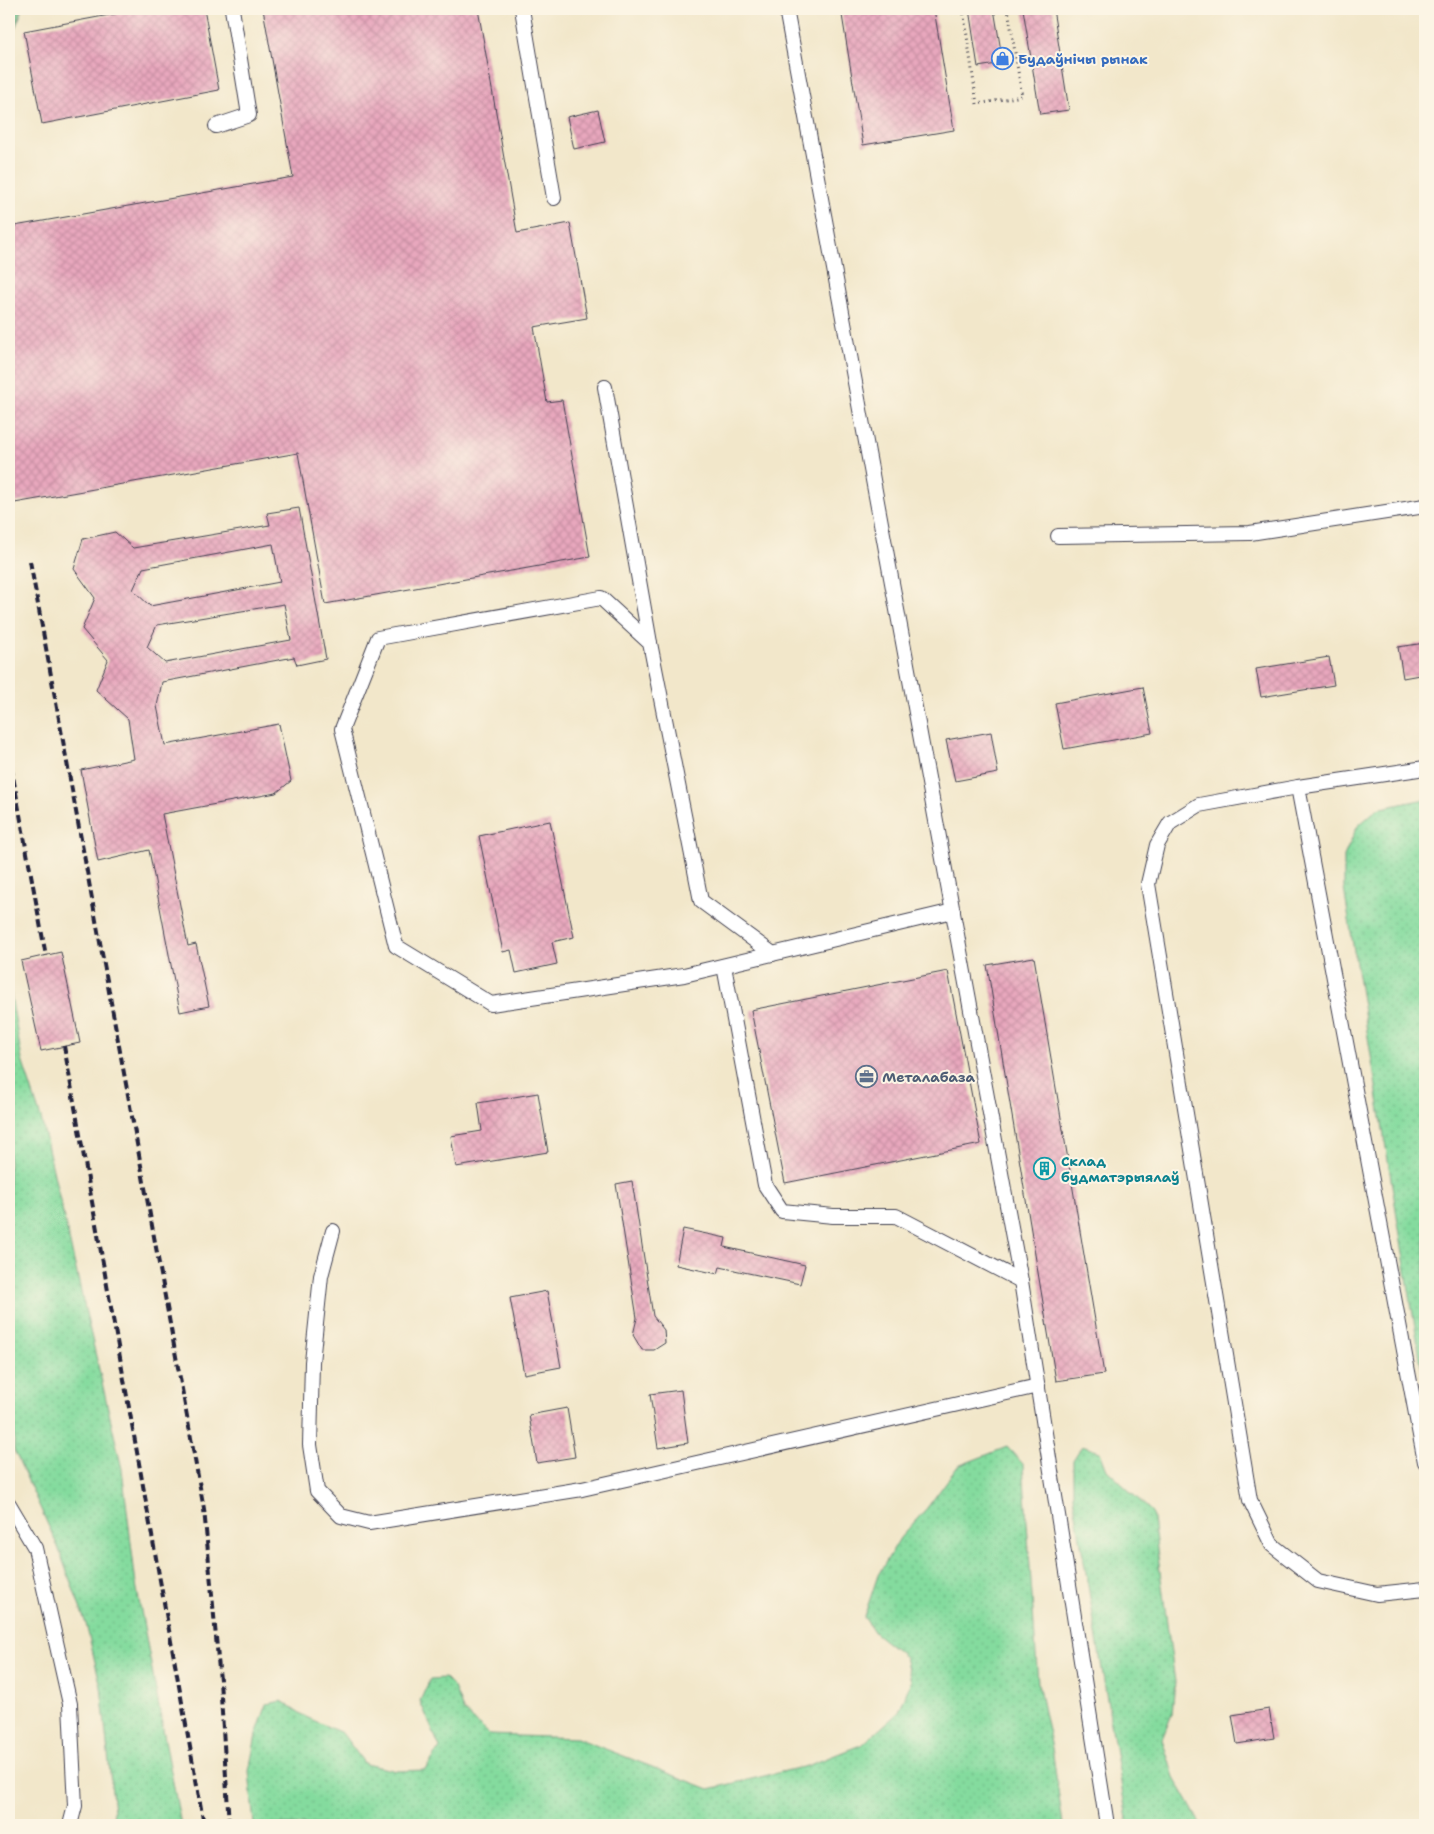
<svg xmlns="http://www.w3.org/2000/svg" width="1434" height="1834" font-family="'Shantell Sans',sans-serif">
	<defs>
		<pattern id="grass-dots" width="8" height="8" patternUnits="userSpaceOnUse" patternTransform="scale(1.25)"><rect width="8" height="8" fill="#84db9e"/><path d="M2 2h.1M6 6h.1" fill="none" stroke="#72bc89" stroke-width="1.8" stroke-linecap="round"/></pattern>
		<pattern id="forest-firs" width="22" height="20" patternUnits="userSpaceOnUse" patternTransform="scale(1.25)"><rect width="22" height="20" fill="#6bbb85"/><path d="M5 1l3.5 6h-7zM16 11l3.5 6h-7z" fill="#58986e"/></pattern>
		<pattern id="building-cross-hatch" width="8" height="8" patternUnits="userSpaceOnUse" patternTransform="scale(1.25)"><rect width="8" height="8" fill="#e8a7bd"/><path d="M0 0l8 8M0 8l8-8" fill="none" stroke="#c78fa3"/></pattern>
	</defs>
	<rect width="100%" height="100%" fill="#fcf5e5"/>
	<filter id="ink" filterUnits="userSpaceOnUse"><feTurbulence type="fractalNoise" baseFrequency=".02" numOctaves="2"/><feDisplacementMap in="SourceGraphic" scale="10" xChannelSelector="R" yChannelSelector="G"/><feConvolveMatrix kernelMatrix="1 2 1 2 8 2 1 2 1" color-interpolation-filters="sRGB"/></filter>
	<filter id="wash" filterUnits="userSpaceOnUse"><feTurbulence type="fractalNoise" baseFrequency=".0096" numOctaves="4" result="noise"/><feDisplacementMap in="SourceGraphic" scale="20" xChannelSelector="R" yChannelSelector="G"/><feGaussianBlur stdDeviation="1.12" result="paint"/><feColorMatrix in="noise" values="0 0 0 0 0 0 0 0 0 0 0 0 0 0 0 0 0 1.4 0 .05"/><feComposite in="paint" operator="in"/></filter>
	<g filter="url(#wash)">
		<rect width="100%" height="100%" fill="#f2e7ca"/>
		<g fill="url(#grass-dots)" stroke="#537e6c">
			<polygon points="1425,799 1425,1389 1344,889 1344,856 1357,827 1377,809"/>
			<polygon points="9,983 22,1060 41,1118 122,1469 136,1584 181,1825 112,1825 114,1811 101,1687 86,1624 58,1547 14,1450 15,1393 9,1372"/>
			<polygon points="1082,1446 1100,1452 1107,1470 1152,1512 1175,1682 1172,1714 1162,1739 1174,1777 1201,1825 1128,1825 1073,1496 1073,1460"/>
			<polygon points="1007,1447 1023,1464 1038,1684 1052,1748 1063,1825 254,1825 249,1771 256,1735 267,1704 282,1701 306,1717 342,1733 365,1764 397,1771 425,1770 440,1748 420,1701 430,1679 445,1678 454,1687 463,1710 489,1735 577,1738 709,1789 807,1766 863,1744 899,1712 911,1681 905,1657 875,1633 864,1617 878,1575 900,1538 927,1508 958,1466"/>
		</g>
		<polygon fill="url(#forest-firs)" stroke="#466e60" points="9,9 23,9 9,43"/>
		<g id="blocks">
			<g fill="url(#building-cross-hatch)" fill-rule="evenodd">
				<polygon points="141,9 204,9 219,90 42,124 24,31"/>
				<polygon points="263,9 478,9 517,233 570,223 587,318 534,327 547,402 562,400 590,557 325,604 298,453 9,504 9,227 293,177"/>
				<polygon points="841,9 934,9 954,130 863,145"/>
				<polygon points="969,9 994,9 1003,63 978,67"/>
				<polygon points="1023,9 1053,9 1069,110 1040,114"/>
				<polygon points="598,110 605,142 574,149 567,117"/>
				<path d="M299,508L326,659L297,665L294,657L162,682L157,706L165,745L279,724L291,781L276,793L162,814L188,946L196,944L209,1006L180,1012L149,850L98,862L81,770L134,759L128,719L96,690L108,660L82,629L95,598L74,569L83,539L115,532L133,548L270,525L267,513ZM273,544L280,582L150,606L133,590L143,568ZM284,604L291,640L165,663L147,647L157,625Z"/>
				<polygon points="1425,643 1425,674 1403,678 1398,647"/>
				<polygon points="1329,657 1334,685 1261,697 1256,669"/>
				<polygon points="1143,687 1152,733 1064,749 1055,703"/>
				<polygon points="991,732 998,773 955,781 946,740"/>
				<polygon points="550,821 574,937 552,942 557,964 516,973 511,950 503,952 479,836"/>
				<polygon points="61,952 80,1043 41,1051 21,961"/>
				<polygon points="1034,957 1104,1374 1056,1381 987,965"/>
				<polygon points="948,971 981,1144 785,1183 751,1010"/>
				<polygon points="538,1093 548,1152 456,1167 451,1136 482,1131 478,1103"/>
				<polygon points="632,1181 653,1316 664,1330 665,1343 654,1350 642,1350 633,1335 637,1318 616,1184"/>
				<polygon points="683,1229 726,1238 724,1247 805,1265 800,1284 720,1267 718,1274 676,1265"/>
				<polygon points="547,1291 561,1367 524,1374 510,1298"/>
				<polygon points="681,1390 688,1443 658,1448 650,1394"/>
				<polygon points="567,1408 575,1457 537,1463 529,1415"/>
				<polygon points="1269,1709 1274,1738 1237,1744 1232,1715"/>
			</g>
		</g>
	</g>
	<g filter="url(#ink)">
		<use href="#blocks" fill-opacity="0" stroke="#414050" stroke-width="1"/>
		<g fill="none" stroke-linecap="round" stroke-linejoin="round">
			<defs>
				<g id="lane">
					<polyline points="522,9 554,198"/>
					<polyline points="786,9 1021,1281 1107,1825"/>
					<polyline points="216,126 249,115 232,9"/>
					<polyline points="605,387 650,643"/>
					<polyline points="1058,536 1250,533 1425,506"/>
					<polyline points="1425,768 1298,787 1199,805 1170,823 1157,845 1148,884 1250,1500 1272,1545 1318,1581 1377,1594 1425,1589"/>
					<polyline points="1298,787 1425,1462"/>
					<polyline points="773,954 701,901 650,643 601,598 378,638 342,729 396,946 491,1004 684,975 953,911"/>
					<polyline points="724,966 765,1185 782,1211 833,1216 896,1216 1021,1281"/>
					<polyline points="333,1231 321,1276 312,1362 310,1445 317,1491 341,1516 369,1523 582,1489 1038,1386"/>
					<polyline points="9,1504 35,1548 70,1704 75,1806 70,1825"/>
				</g>
			</defs>
			<use href="#lane" stroke="#414050" stroke-width="16"/>
			<polyline stroke="#414050" stroke-width="3" stroke-dasharray="1 4" stroke-linecap="butt" points="963,9 977,104 1022,96 1008,9"/>
			<use href="#lane" stroke="#fff" stroke-width="14"/>
			<g stroke="#22223b" stroke-width="4" stroke-dasharray="8 4" stroke-linecap="butt">
				<polyline points="30,561 204,1509 220,1680 229,1825"/>
				<polyline points="9,755 46,956"/>
				<polyline points="64,1046 204,1825"/>
			</g>
		</g>
	</g>
	<defs>
		<symbol id="shop-ring" viewBox="-11 -11 22 22"><circle r="9.5" fill="#fcf5e5" stroke="#3f7fe0" stroke-width="1.5"/><path d="M-5-2.5h2.3a2.7 3.5 0 0 1 5.4 0H5L5.5 6h-11ZM-1.5-2.5h3a1.5 2.3 0 0 0-3 0Z" fill="#3f7fe0"/></symbol>
		<symbol id="office-ring" viewBox="-11 -11 22 22"><circle r="9.5" fill="#fcf5e5" stroke="#5c6f8a" stroke-width="1.5"/><path d="M-6-3h4V-5.5h4V-3h4V5H-6ZM-1-4.5V-3h2v-1.5ZM-6 0V1H6V0Z" fill="#5c6f8a"/></symbol>
		<symbol id="building-ring" viewBox="-11 -11 22 22"><circle r="9.5" fill="#fcf5e5" stroke="#0f9aa8" stroke-width="1.5"/><path d="M-4-6H4V6H1V3H-1V6H-4ZM-2.5-4.3h1.7v1.8h-1.7ZM.8-4.3h1.7v1.8H.8ZM-2.5-1h1.7V.8h-1.7ZM.8-1h1.7V.8H.8Z" fill="#0f9aa8"/></symbol>
	</defs>
	<g fill-rule="evenodd">
		<use href="#shop-ring" x="990" y="46" width="25" height="25"/>
		<use href="#office-ring" x="854" y="1064" width="25" height="25"/>
		<use href="#building-ring" x="1032" y="1156" width="25" height="25"/>
	</g>
	<g text-anchor="middle" stroke-width="4" stroke-linejoin="round" paint-order="stroke">
		<g font-size="14" font-weight="bold" fill="#366cbe" stroke="#fcf5e5" text-anchor="start">
			<text x="1018" y="64">Будаўнічы рынак</text>
		</g>
		<g font-size="14" font-weight="bold" fill="#4e5e75" stroke="#fcf5e5" text-anchor="start">
			<text x="882" y="1082">Металабаза</text>
		</g>
		<g font-size="14" font-weight="bold" fill="#0d838f" stroke="#fcf5e5" text-anchor="start">
			<text x="1061" y="1166">Склад<tspan x="1061" dy="16">будматэрыялаў</tspan></text>
		</g>
	</g>
	<rect width="1434" height="1834" fill="none" stroke="#fcf5e5" stroke-width="30"/>
</svg>
